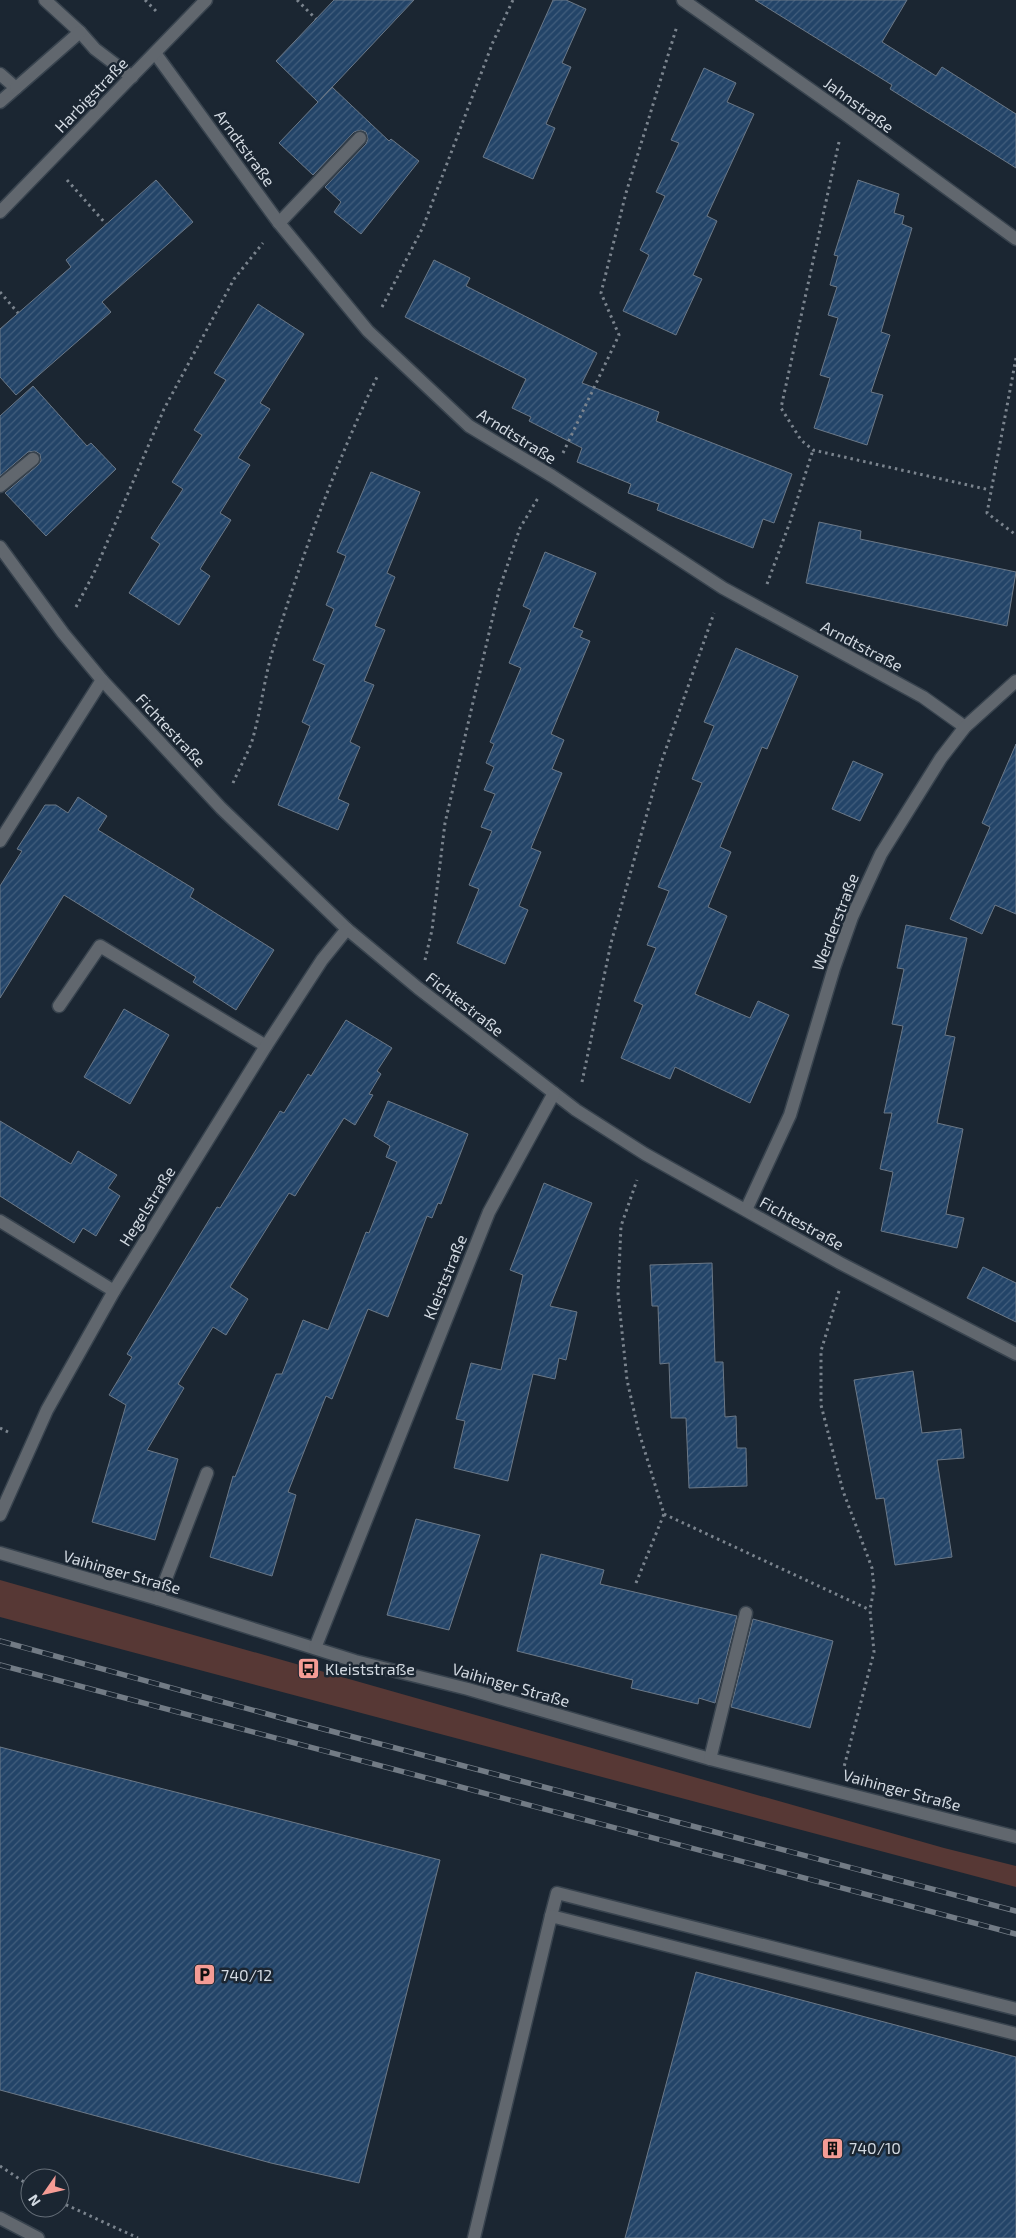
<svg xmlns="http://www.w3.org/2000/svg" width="1016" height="2238" font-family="'Exo 2',sans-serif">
	<defs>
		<pattern id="building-hatch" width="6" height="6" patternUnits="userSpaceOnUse" patternTransform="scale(1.25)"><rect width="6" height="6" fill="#234468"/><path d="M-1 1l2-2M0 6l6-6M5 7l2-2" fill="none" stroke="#425e7d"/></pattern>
	</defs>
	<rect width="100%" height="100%" fill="#1b2632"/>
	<polygon fill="#573835" points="0,1580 944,1848 1016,1866 1016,1887 0,1617"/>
	<g fill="url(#building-hatch)" stroke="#6b7887">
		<polygon points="334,0 414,0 320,100 332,87 389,141 391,139 419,161 361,234 334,212 341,202 325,187 366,144 368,139 366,132 361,130 354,132 313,175 279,143 318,102 276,61"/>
		<polygon points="553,0 566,0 586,9 562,63 571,67 546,124 555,128 533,179 483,157"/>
		<polygon points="755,0 907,0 882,42 936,76 942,67 1016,114 1016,168 890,89 892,85"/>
		<polygon points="704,68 736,83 727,102 754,114 707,216 717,221 693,275 702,279 676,335 623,311 649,255 640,250 665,196 656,192 679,143 671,140"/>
		<polygon points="156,180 193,222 102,302 111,312 16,395 0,377 0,329 71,267 66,260"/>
		<polygon points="858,180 899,194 894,213 904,216 902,224 912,228 881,332 890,335 871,392 883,395 867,445 814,428 830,378 820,375 838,318 828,315 837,287 830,285 838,256 834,255"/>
		<polygon points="434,260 470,278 466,286 597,353 582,383 659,412 656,421 792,474 774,523 763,519 753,548 657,510 659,504 628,493 631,484 577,462 582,448 529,421 531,417 512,408 526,379 405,317"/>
		<polygon points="258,304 304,334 260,403 270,409 238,458 250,465 220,513 231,520 200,569 210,576 179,625 129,593 160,544 151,538 183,489 172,482 202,435 194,430 226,380 214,373"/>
		<polygon points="33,386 87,446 91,443 116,469 46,536 5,493 38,465 41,461 40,454 35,451 28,452 0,476 0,416"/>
		<polygon points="371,472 420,492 387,573 395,577 375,626 385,630 364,681 374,685 350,742 360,747 338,799 349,804 338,830 278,805 310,726 302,722 325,665 313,660 334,609 326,605 346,556 337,552"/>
		<polygon points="819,522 861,531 860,539 1016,572 1007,626 806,583"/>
		<polygon points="545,552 596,573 573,627 583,631 580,637 590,641 551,734 564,740 552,769 562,773 531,848 541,852 519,906 528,910 505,964 457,943 479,889 469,885 492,831 481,827 495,794 484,790 494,767 486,763 494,744 490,742 521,668 509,663 531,610 523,606"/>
		<polygon points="736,648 798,676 767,749 762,747 720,847 731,852 708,907 727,916 695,994 750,1018 758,1001 789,1015 750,1103 675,1067 670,1079 621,1058 643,1005 634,1001 656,948 647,945 669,891 658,887 702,783 692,779 714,726 704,722"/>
		<polygon points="1016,744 1016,914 995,905 982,934 950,919 990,827 982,823"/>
		<polygon points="853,761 883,774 860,821 832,809"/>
		<polygon points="78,797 107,816 98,830 194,889 190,897 274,950 236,1010 193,982 196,977 64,895 0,998 0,886 22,851 17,849 45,805 56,805 68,813"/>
		<polygon points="906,925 967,938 945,1035 955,1037 937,1123 963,1129 946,1214 964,1218 957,1248 881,1231 893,1172 880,1169 892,1113 884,1113 903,1026 892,1024 904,969 897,968"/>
		<polygon points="124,1009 169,1035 130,1104 84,1077"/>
		<polygon points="346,1020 392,1048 377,1071 381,1074 369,1094 373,1095 355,1125 344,1118 295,1196 289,1193 230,1287 248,1299 226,1335 213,1327 178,1384 184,1388 147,1450 178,1459 155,1540 92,1522 126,1405 109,1395 132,1357 127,1354 217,1207 220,1208 280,1111 284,1113 308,1074 311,1076"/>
		<polygon points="388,1101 468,1134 441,1204 438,1203 432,1218 427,1216 388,1317 368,1309 332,1399 326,1396 288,1492 296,1495 272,1576 210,1557 233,1476 235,1477 276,1374 282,1374 303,1320 328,1330 366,1232 369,1233 397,1162 386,1157 390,1146 374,1136"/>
		<polygon points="0,1121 71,1164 78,1151 117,1175 108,1188 120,1196 96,1236 83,1228 74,1243 0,1196"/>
		<polygon points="544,1183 592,1203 550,1306 577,1312 566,1360 559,1358 555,1379 533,1374 508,1481 454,1468 465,1421 456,1419 471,1363 501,1370 523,1275 510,1270"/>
		<polygon points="712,1263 715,1362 723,1362 725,1417 736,1416 737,1448 746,1448 747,1486 689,1488 686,1418 671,1418 669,1363 660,1364 658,1306 652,1306 650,1265"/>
		<polygon points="983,1267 1016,1283 1016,1322 967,1298"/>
		<polygon points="913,1371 922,1433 961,1429 964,1458 937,1460 952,1557 895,1565 884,1498 876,1499 854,1380"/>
		<polygon points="416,1519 480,1535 449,1630 387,1615"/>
		<polygon points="541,1554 604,1570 600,1584 737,1616 715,1703 699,1698 698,1704 631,1688 633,1680 517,1651"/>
		<polygon points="753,1619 833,1641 810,1728 731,1707"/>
		<polygon points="0,1747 440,1860 359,2183 271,2163 0,2090"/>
		<polygon points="696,1972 1016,2057 1016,2238 625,2238"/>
	</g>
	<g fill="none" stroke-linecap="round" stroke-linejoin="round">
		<defs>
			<g id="minor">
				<polyline points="45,0 80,32 95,49 132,77"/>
				<polyline points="683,0 845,114 1016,239"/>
				<polyline points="155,53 279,223 368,331 469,426 552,476 723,588 923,697 965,727"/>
				<polyline points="0,74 16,88 0,102"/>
				<polyline points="16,88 80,32"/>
				<polyline points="0,212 206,0"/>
				<polyline points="279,223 360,138"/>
				<polyline points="0,486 33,459"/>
				<polyline points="0,547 63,633 102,680 221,808 347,929 418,988 576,1110 645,1154 840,1263 1016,1354"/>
				<polyline points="0,841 102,680"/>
				<polyline points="59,1006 100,946 266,1046"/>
				<polyline points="746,1210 790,1115 834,968 852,917 881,854 941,758 965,727 1016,681"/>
				<polyline points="0,1221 114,1291"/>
				<polyline points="0,1515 47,1410 114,1291 266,1046 322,960 347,929"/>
				<polyline points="0,1553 158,1599 355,1661 468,1689 710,1759 1016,1837"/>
				<polyline points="158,1599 207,1473"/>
				<polyline points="315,1648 489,1212 554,1093"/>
				<polyline points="710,1759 746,1613"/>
				<polyline points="551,1916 557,1893 1016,2009"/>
				<polyline points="0,2218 38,2238"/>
				<polyline points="474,2238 551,1916 1016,2034"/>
			</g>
		</defs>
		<use href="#minor" stroke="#38434e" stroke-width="15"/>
		<g stroke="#7b848e" stroke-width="3" stroke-dasharray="2.5 4" stroke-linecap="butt">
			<polyline points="145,0 158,13"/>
			<polyline points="297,0 316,19"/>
			<polyline points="839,142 781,408 801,440 813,450 990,490"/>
			<polyline points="67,180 106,224"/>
			<polyline points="0,292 18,313"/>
			<polyline points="382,307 423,227 493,42 513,0"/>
			<polyline points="1016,358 987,513 1016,535"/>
			<polyline points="563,453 619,335 601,293 626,193 677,26"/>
			<polyline points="767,584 790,522 813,450"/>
			<polyline points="76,607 94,573 164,409 234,279 263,243"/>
			<path d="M233,783C239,769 247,755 252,741C261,711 264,679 273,649C302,556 336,462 378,375"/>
			<polyline points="425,960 432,930 445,823 499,590 520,528 538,498"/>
			<polyline points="582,1082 611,943 661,763 714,613"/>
			<polyline points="839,1291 821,1351 821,1405 843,1491 872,1568 874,1588 870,1610 874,1652 844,1767"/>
			<polyline points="0,1428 8,1432"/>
			<polyline points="664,1514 870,1610"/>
			<polyline points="636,1583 664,1514 638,1429 627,1380 618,1293 621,1226 637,1180"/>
			<polyline points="0,2166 30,2186"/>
			<polyline points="60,2202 138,2238"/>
		</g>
		<use href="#minor" stroke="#61676e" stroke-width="12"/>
		<defs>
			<g id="rail">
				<polyline points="0,1641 289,1720 1016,1911"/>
				<polyline points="0,1665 1016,1934"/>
			</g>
		</defs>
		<use href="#rail" stroke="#727b85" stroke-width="5.5"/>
		<use href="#rail" stroke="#1b2632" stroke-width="4" stroke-dasharray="11" stroke-linecap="butt"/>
	</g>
	<defs>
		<symbol id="bus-square" viewBox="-11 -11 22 22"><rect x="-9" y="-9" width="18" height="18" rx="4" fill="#f59c95" stroke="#1b2632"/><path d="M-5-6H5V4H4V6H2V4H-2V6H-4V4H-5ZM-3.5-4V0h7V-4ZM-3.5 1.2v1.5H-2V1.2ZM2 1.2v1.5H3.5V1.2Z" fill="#111"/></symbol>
		<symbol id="parking-square" viewBox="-11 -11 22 22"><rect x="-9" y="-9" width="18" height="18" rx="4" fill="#f59c95" stroke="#1b2632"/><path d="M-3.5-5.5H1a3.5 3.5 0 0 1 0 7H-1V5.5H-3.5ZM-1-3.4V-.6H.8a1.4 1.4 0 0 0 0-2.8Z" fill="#111"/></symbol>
		<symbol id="building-square" viewBox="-11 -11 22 22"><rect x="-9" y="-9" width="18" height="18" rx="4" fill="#f59c95" stroke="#1b2632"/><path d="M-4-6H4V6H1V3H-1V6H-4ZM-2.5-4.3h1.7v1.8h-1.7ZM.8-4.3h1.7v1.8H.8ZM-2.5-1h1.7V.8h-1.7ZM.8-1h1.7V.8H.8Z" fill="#111"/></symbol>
	</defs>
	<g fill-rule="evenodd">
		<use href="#bus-square" x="296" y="1656" width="25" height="25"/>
		<use href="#parking-square" x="192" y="1962" width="25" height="25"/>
		<use href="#building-square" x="820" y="2136" width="25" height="25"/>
	</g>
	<g text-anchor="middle" stroke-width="5" stroke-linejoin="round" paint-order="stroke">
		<g font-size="16" fill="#d3dae2" stroke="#1b2632">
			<text transform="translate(91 95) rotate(-46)" y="6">Harbigstraße</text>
			<text transform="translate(859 105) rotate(36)" y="6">Jahnstraße</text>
			<text transform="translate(245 148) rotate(54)" y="6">Arndtstraße</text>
			<text transform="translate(517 436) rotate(32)" y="6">Arndtstraße</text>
			<text transform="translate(862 646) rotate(28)" y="6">Arndtstraße</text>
			<text transform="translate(171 730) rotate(47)" y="6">Fichtestraße</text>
			<text transform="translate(835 922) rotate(-69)" y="6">Werderstraße</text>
			<text transform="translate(465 1004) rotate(38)" y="6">Fichtestraße</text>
			<text transform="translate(147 1206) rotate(-58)" y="6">Hegelstraße</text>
			<text transform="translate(802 1223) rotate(29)" y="6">Fichtestraße</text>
			<text transform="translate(445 1277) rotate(-68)" y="6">Kleiststraße</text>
			<text transform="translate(122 1572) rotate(16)" y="6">Vaihinger Straße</text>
			<text transform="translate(511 1685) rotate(16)" y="6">Vaihinger Straße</text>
			<text transform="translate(902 1790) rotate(15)" y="6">Vaihinger Straße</text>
		</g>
		<g font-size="16" fill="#d3dae2" stroke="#1b2632" text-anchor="start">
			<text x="325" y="1675">Kleiststraße</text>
			<text x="221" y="1981">740/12</text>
			<text x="849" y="2154">740/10</text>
		</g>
	</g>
	<g transform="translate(45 2193) rotate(236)"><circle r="24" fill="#1b2632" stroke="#656e78"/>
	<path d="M0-4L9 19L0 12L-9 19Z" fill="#f59c95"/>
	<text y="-8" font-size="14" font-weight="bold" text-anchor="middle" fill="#d3dae2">N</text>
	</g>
</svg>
